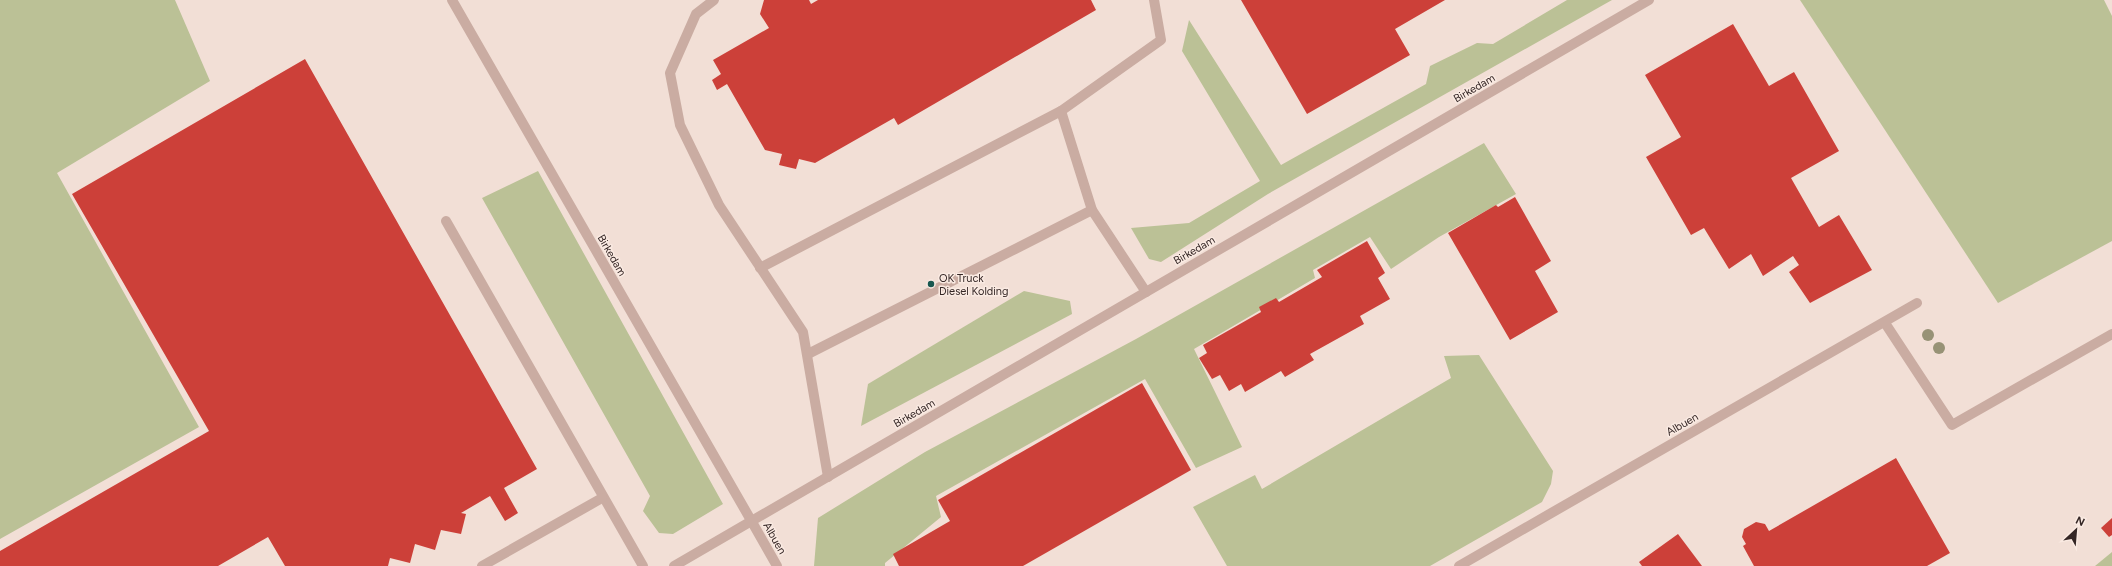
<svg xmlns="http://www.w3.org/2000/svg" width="2112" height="566" font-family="Figtree,sans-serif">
	<rect width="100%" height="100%" fill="#f2dfd6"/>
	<g fill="#bbc196">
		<polygon points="0,0 175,0 210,81 57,173 199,427 0,539"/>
		<polygon points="1567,0 1612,0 1268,194 1161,262 1149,259 1131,228 1189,223 1260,181 1182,51 1189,20 1281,165 1426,84 1430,66 1477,43 1493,44"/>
		<polygon points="1800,0 2104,0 2112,16 2112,241 1998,303"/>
		<polygon points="1484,143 1516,194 1439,237 1391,269 1370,237 1313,270 1315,278 1194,349 1242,447 1196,468 1145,379 936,496 941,517 885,563 885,566 814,566 818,518 925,452 1136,339"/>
		<polygon points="538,171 723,504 673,534 659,533 643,511 650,496 482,198"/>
		<polygon points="1024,291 1070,301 1072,314 861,426 868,384"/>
		<polygon points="1479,355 1553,471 1551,484 1542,502 1430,566 1227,566 1193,507 1255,475 1262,489 1451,378 1444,356"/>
		<polygon points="2112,552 2112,566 2095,566"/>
	</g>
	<g fill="#cc4039">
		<polygon points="764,0 809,0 811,4 818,0 1091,0 1096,10 898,125 894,118 815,163 799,159 796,169 779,165 782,154 765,150 727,84 717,90 712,80 721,74 713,60 769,28 760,14"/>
		<polygon points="1241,0 1445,0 1395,29 1410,55 1307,114"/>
		<polygon points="1733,24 1769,86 1794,72 1839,151 1791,178 1819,227 1839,215 1872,270 1810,303 1789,272 1799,265 1793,256 1763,276 1751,254 1729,269 1704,228 1691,235 1646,157 1681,137 1645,75"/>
		<polygon points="305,59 537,469 504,488 518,513 505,521 490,496 461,513 466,514 461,534 441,530 435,550 415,544 410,563 390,558 388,566 285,566 268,537 218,566 0,566 0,551 209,431 72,194"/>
		<polygon points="1515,197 1551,261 1535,271 1558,312 1510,340 1448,233 1496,205 1498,207"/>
		<polygon points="1367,241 1385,273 1378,278 1390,299 1360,316 1364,324 1310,354 1314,360 1285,377 1281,371 1245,392 1241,384 1229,391 1220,375 1212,379 1199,358 1207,353 1203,345 1261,312 1259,307 1276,298 1279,302 1322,277 1317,270"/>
		<polygon points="1142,383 1191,470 1023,566 899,566 893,554 950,521 938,500"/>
		<polygon points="1896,458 1950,553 1927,566 1754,566 1743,546 1746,544 1742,537 1744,529 1756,522 1765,524 1769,531"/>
		<polygon points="2112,518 2112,535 2109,537 2101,528"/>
		<polygon points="1678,534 1702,566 1642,566 1639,562"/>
	</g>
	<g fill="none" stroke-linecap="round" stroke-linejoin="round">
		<g stroke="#caaca2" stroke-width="10">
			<polyline points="452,0 752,522"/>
			<polyline points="714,0 696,14 670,73 680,125 719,205 803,332 828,477"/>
			<polyline points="446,221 643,566"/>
			<polyline points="760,268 1061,111"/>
			<polyline points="1146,292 1092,210 1061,111 1161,40 1154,0"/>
			<polyline points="1885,323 1952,425 2112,334"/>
			<polyline points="808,354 1092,210"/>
			<polyline points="482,566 602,498"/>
		</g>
		<g stroke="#caaca2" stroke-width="10">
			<polyline points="752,522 777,566"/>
			<polyline points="674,566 1649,0"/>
			<polyline points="1459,566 1917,303"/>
		</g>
	</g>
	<g fill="#979276">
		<circle cx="1928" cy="335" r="6"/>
		<circle cx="1939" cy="348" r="6"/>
	</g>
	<circle fill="#18574f" stroke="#faeae2" stroke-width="1.5" cx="931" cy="284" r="4"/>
	<g text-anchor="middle" stroke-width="3" stroke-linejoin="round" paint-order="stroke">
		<g font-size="11" fill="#342625" stroke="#faeae2">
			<text transform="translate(1474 88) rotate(-30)" y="4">Birkedam</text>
			<text transform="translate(1194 250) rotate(-30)" y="4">Birkedam</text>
			<text transform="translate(612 255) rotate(60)" y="4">Birkedam</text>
			<text transform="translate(914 413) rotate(-30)" y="4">Birkedam</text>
			<text transform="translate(1682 424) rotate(-30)" y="4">Albuen</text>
			<text transform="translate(775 538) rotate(60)" y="4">Albuen</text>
		</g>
		<g font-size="11" fill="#342625" stroke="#faeae2" text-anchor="start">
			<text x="939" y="282">OK Truck<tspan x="939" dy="13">Diesel Kolding</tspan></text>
		</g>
	</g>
	<g transform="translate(2076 530) rotate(26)" stroke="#faeae2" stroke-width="3" paint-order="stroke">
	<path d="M0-3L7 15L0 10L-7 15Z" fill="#342625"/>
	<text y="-6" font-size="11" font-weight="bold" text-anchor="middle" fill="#342625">N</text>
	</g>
</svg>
